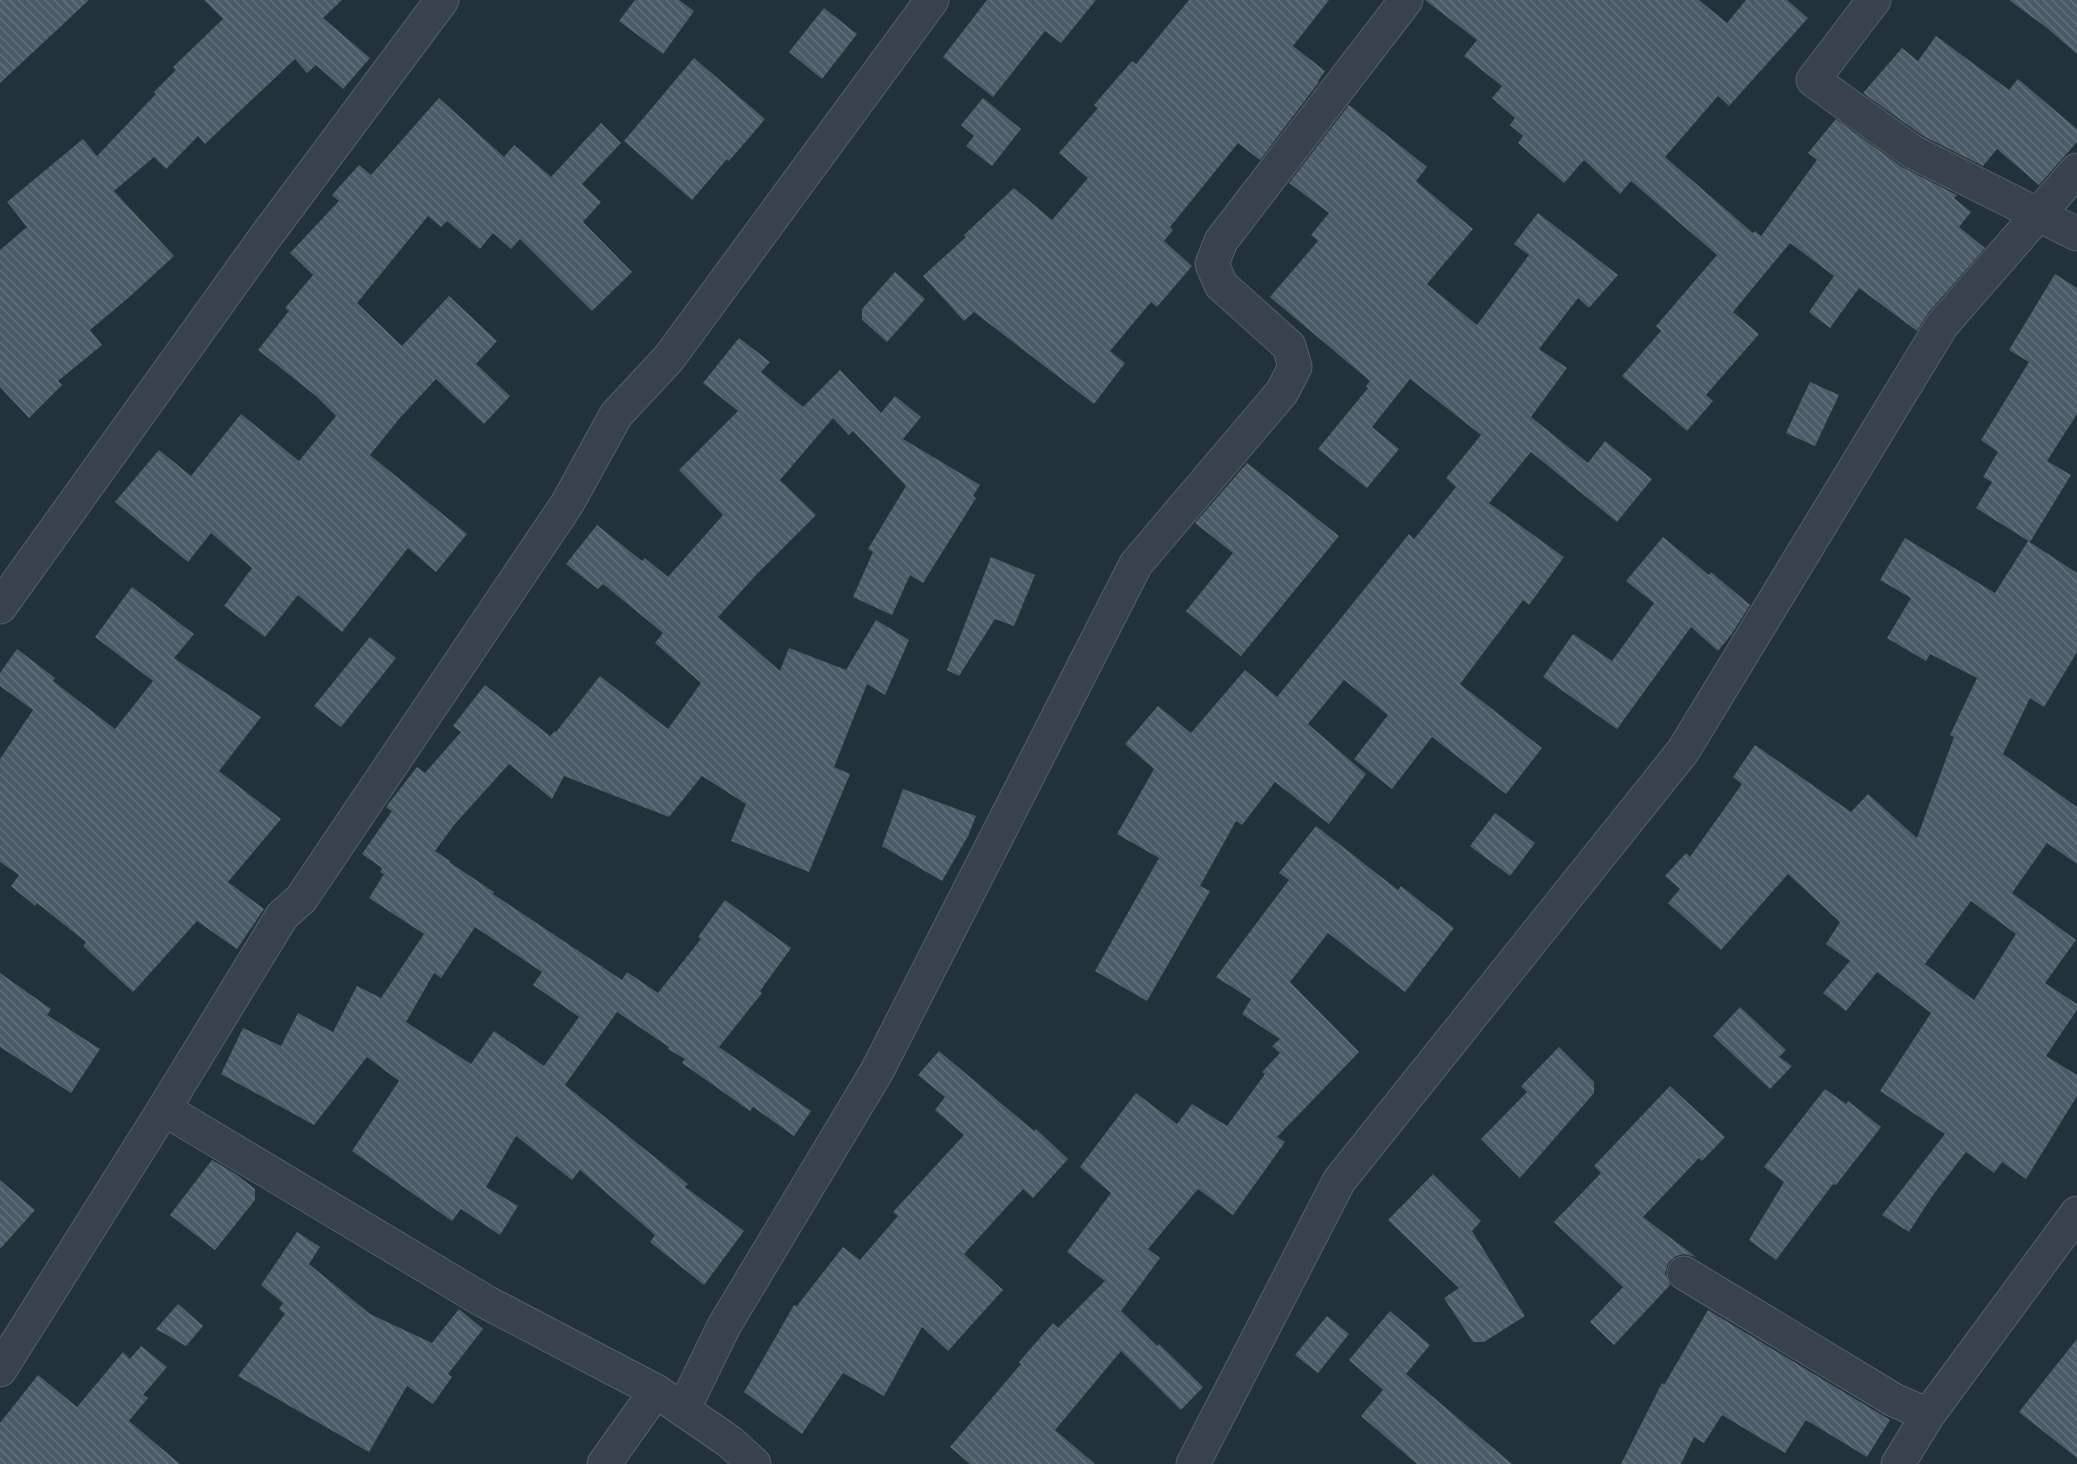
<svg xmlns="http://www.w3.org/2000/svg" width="2077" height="1464" font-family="'PT Sans Narrow',sans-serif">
	<defs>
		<pattern id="building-back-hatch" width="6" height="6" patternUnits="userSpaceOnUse" patternTransform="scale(1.5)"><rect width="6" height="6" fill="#4c5b67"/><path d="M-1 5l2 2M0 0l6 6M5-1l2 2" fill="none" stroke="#63717b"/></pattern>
	</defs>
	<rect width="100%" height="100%" fill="#23313b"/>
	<g fill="url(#building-back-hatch)" fill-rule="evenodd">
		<polygon points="0,0 89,0 0,83"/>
		<polygon points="204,0 342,0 323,18 370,58 343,89 316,65 307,73 295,59 205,144 198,136 166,169 154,157 114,191 174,256 127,299 90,330 102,345 58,381 62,385 29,418 0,387 0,250 27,227 7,202 83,139 97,156 156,94 154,92 176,70 173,67 223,19"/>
		<polygon points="635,0 679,0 694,11 663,54 619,21"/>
		<polygon points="987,0 1096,0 1061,43 1045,31 993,97 943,57"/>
		<polygon points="1189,0 1329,0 1293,46 1325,71 1318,81 1319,82 1260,160 1238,143 1170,227 1173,230 1164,241 1192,266 1157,307 1151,302 1110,351 1125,363 1094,404 974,312 964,321 923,276 966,237 964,235 1014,188 1052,220 1088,178 1059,153 1098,108 1094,105 1132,61 1136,64"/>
		<polygon points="1425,0 1699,0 1727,23 1746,0 1787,0 1808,18 1729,106 1718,96 1665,157 1753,233 1755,231 1761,236 1817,160 1808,153 1836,119 1902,167 1957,195 1954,198 1971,212 1959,227 1985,248 1928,313 1917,331 1859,288 1830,328 1809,312 1834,276 1790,243 1733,312 1759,334 1706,395 1713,401 1687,431 1622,376 1661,331 1656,326 1717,255 1631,181 1620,194 1584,160 1564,183 1518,143 1523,136 1510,125 1515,118 1492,98 1502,86 1464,56 1477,40"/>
		<polygon points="2009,0 2077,0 2077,54 2047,28"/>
		<polygon points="824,8 857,34 822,79 789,52"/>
		<polygon points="1936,36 2009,90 2018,79 2077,129 2077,142 2039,185 1997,149 1983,166 1923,136 1863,93 1902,48 1918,61"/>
		<polygon points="694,58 765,119 729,161 727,159 692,200 624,141"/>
		<polygon points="439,98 504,157 514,145 551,177 601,123 621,143 582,184 601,202 583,222 632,272 592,311 520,239 511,249 493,233 480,249 447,221 441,227 428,216 357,303 402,346 449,296 497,341 476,364 510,396 484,424 436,379 399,419 370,455 467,534 436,572 408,548 342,632 298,595 265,637 224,606 252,568 211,533 188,562 115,502 159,450 191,476 241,414 299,461 336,416 316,396 258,350 289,311 285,308 313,275 290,253 339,201 332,195 359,165 371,175"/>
		<polygon points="983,98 1021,129 992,166 966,146 974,136 961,125"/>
		<polygon points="1349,105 1427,167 1416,181 1473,229 1427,284 1477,325 1529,255 1514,244 1538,213 1618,275 1589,308 1578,298 1539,349 1567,368 1531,417 1588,463 1605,441 1652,479 1617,522 1531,452 1489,503 1564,557 1529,605 1523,600 1460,684 1542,748 1506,794 1432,737 1392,789 1354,759 1388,715 1344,680 1308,724 1366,774 1329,824 1275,782 1242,825 1236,821 1200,886 1210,891 1147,1001 1095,971 1159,858 1117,834 1154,769 1125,744 1158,706 1191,733 1245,670 1277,697 1409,534 1414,539 1456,487 1446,478 1481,435 1410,379 1372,427 1399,449 1367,488 1318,449 1368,388 1366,386 1370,381 1270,297 1318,241 1311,235 1329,213 1289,183"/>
		<polygon points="895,272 925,299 887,342 862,320 862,309"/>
		<polygon points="2055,274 2077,288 2077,414 2047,461 2071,475 2030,542 1976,508 1992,482 1983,477 1998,452 1981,440 2029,362 2009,350"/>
		<path d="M739,338L770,362L761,372L803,407L840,370L881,413L895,396L921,417L903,439L980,485L973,496L976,498L923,583L910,575L892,615L853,597L873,552L868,549L906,486L853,431L849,435L833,418L780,480L816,515L756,575L718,617L780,671L789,648L846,670L876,620L909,640L885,695L867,684L834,767L850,774L809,872L731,841L746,804L702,776L669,817L564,776L552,799L509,764L454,825L435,851L450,861L449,862L494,892L493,894L622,980L627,972L658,993L701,939L698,937L725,900L791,948L760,991L762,993L719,1047L811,1111L794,1136L753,1107L750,1111L682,1063L685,1059L668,1049L669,1047L617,1012L565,1085L688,1184L685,1187L744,1231L704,1285L650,1242L655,1235L580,1170L572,1180L516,1136L486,1187L518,1206L500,1235L461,1209L452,1221L352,1151L399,1081L367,1057L314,1125L221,1074L243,1028L281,1046L298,1013L333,1032L357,986L381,998L424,934L369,898L384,874L380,872L382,868L362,854L392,811L386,807L417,767L425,773L461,732L453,726L485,685L550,736L555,731L556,732L600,676L668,729L701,683L655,643L663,633L603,584L598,589L566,564L597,525L642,561L645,558L668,577L723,515L679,470L738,411L703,383ZM475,927L542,972L533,985L579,1017L544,1066L494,1031L471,1064L406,1022L434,973L441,978Z"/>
		<polygon points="1810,382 1839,395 1815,446 1786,433"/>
		<polygon points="1247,463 1339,536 1241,656 1186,611 1233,553 1195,523"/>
		<polygon points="1663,537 1709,575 1711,572 1750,605 1731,635 1718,651 1691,627 1617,729 1543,677 1573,634 1612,661 1654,603 1626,581"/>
		<path d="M1905,538L1995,593L2028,541L2077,573V652L2044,707L2030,698L2003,754L2077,807V864L2047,843L2012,893L2076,940L2045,983L2077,1004V1010L2046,1056L2077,1075V1096L2026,1179L2002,1162L1994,1173L1966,1152L1933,1195L1909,1232L1882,1215L1945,1134L1880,1091L1931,1013L1877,972L1846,1011L1823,993L1850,961L1826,944L1840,922L1788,874L1721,950L1668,903L1680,889L1665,876L1686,853L1690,857L1742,784L1733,777L1755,745L1851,812L1868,794L1917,838L1954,737L1950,735L1977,678L1930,654L1926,661L1887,638L1911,598L1880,580ZM1971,901L2016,934L1974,1000L1925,964Z"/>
		<polygon points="991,557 1035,575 1014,626 995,619 959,676 947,670"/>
		<polygon points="132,587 194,634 174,658 261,717 219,771 281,819 228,882 264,909 237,949 197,921 133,992 83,946 86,942 37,903 35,906 11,886 19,875 0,862 0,759 33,710 0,686 0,673 17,649 55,678 53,681 115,729 153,681 95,637"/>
		<polygon points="370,637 396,658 341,727 314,706"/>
		<polygon points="903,789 976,816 968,836 942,881 882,846"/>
		<polygon points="1495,813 1535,843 1510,876 1470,846"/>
		<polygon points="1316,826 1398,890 1401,886 1454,928 1405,992 1328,933 1290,982 1359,1052 1277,1137 1285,1142 1233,1215 1198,1189 1148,1249 1160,1258 1121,1311 1157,1346 1159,1344 1203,1387 1181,1410 1121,1351 1055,1430 1095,1464 970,1464 950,1447 1021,1364 1019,1362 1053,1323 1058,1328 1105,1281 1067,1252 1111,1193 1080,1167 1136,1093 1177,1124 1192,1104 1227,1126 1265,1074 1262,1072 1280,1053 1272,1046 1280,1039 1242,1014 1251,999 1216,977 1289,880 1279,873"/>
		<polygon points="0,973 51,1009 47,1015 100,1049 71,1093 0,1047"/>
		<polygon points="1740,1007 1786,1050 1779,1057 1792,1066 1770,1089 1713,1036"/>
		<polygon points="1559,1047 1594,1082 1594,1093 1520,1178 1481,1139 1527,1092 1521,1086"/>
		<polygon points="939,1051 1034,1131 1036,1129 1068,1159 1033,1198 1023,1189 964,1254 1003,1290 948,1351 922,1327 884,1396 843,1373 802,1434 744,1392 794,1305 797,1306 843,1247 860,1260 898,1216 893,1212 964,1135 935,1110 945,1097 918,1075"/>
		<polygon points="1670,1086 1725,1137 1702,1161 1699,1158 1643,1217 1696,1257 1684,1254 1676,1256 1668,1263 1665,1273 1670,1285 1614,1345 1590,1322 1623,1287 1554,1222 1601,1173 1594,1166"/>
		<polygon points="1825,1089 1846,1104 1848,1101 1881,1127 1836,1185 1833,1184 1776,1260 1749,1240 1784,1182 1764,1167"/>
		<polygon points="212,1160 236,1174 255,1189 255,1200 215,1250 170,1215"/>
		<polygon points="1433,1174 1481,1221 1472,1231 1525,1316 1484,1342 1473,1342 1444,1298 1459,1288 1388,1220"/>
		<polygon points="0,1180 35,1210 0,1249"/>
		<polygon points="297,1232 320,1247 309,1264 370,1314 432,1343 459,1309 483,1329 448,1374 452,1377 433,1404 407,1386 369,1452 238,1376 285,1314 279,1309 283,1303 261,1285"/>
		<polygon points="178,1304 203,1326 186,1346 156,1329"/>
		<polygon points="1708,1310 1890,1420 1867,1457 1806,1420 1785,1453 1722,1415 1704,1443 1694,1437 1681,1464 1621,1464 1662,1383 1664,1385"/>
		<polygon points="1390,1311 1430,1345 1406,1374 1512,1464 1417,1464 1361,1416 1383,1390 1349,1360"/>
		<polygon points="1327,1316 1349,1334 1318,1373 1295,1355"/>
		<polygon points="2077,1339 2077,1458 2019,1412"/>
		<polygon points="141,1346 167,1367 143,1395 148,1398 129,1421 180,1464 0,1464 0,1423 38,1375 77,1407 123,1352 130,1359"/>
	</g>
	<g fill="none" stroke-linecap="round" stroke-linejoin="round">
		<defs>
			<g id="minor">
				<polyline points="1874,0 1813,80 1913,152 2077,234"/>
				<polyline points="0,607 266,236 442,0"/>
				<polyline points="164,1109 486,1302 656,1391 730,1442 754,1464"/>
				<polyline points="1684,1273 1894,1400 1928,1415"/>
				<polyline points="0,1370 164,1109 282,916 301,899 567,504 616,415 669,358 932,0"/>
				<polyline points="683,1410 724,1326 877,1071 1136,564 1282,392 1295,367 1289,346 1221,285 1212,264 1221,241 1406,0"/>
				<polyline points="604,1464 656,1391"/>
				<polyline points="1193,1464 1339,1181 1683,751 1942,325 2077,170"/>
				<polyline points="1898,1464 1928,1415 2077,1213"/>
			</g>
		</defs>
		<use href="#minor" stroke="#55606a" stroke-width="35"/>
		<use href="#minor" stroke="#37424c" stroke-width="33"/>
	</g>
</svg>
